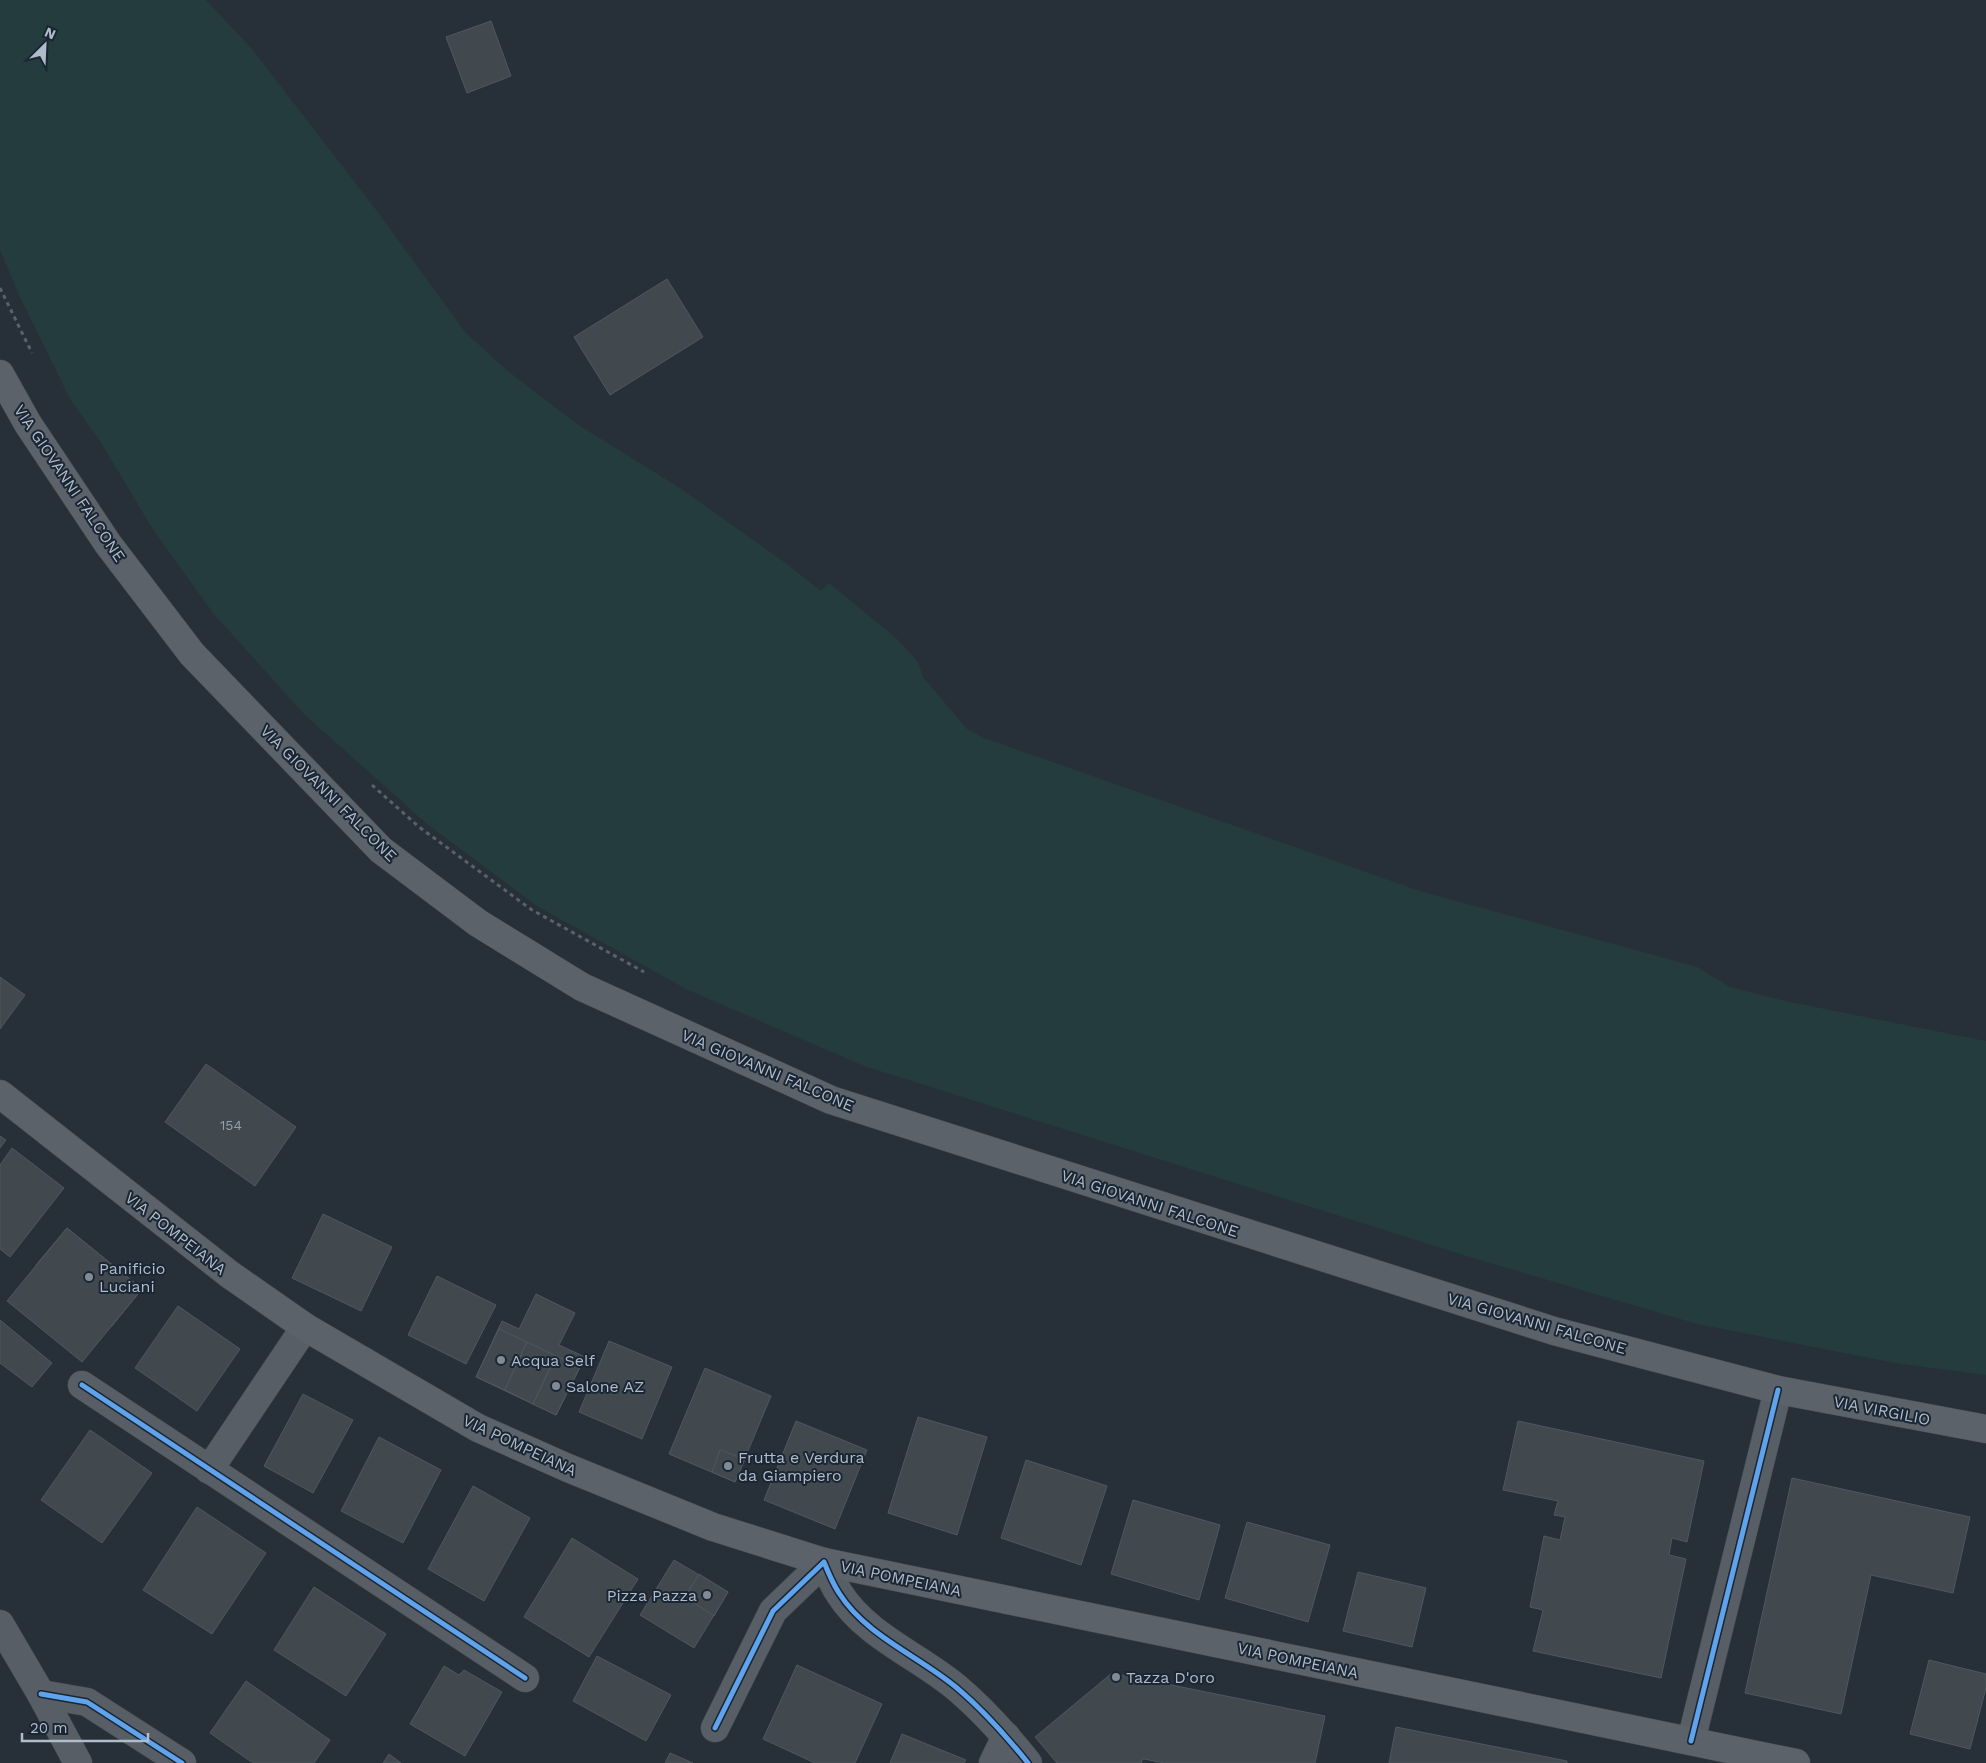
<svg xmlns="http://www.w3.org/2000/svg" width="1986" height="1763" font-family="'Work Sans',sans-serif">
	<rect width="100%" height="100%" fill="#273038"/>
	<polygon fill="#243c3e" points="0,0 206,0 252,49 380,215 465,332 509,372 577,424 677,486 783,561 821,591 829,583 897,639 918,662 923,677 967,729 984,738 1420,891 1697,967 1730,987 1785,1001 1986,1041 1986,1375 1895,1363 1697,1324 1473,1258 864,1066 686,989 537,906 427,824 304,714 213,613 152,528 100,441 70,399 19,295 0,250"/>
	<g fill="#41494f" stroke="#4f575f">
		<polygon points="491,21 511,76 467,93 446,37"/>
		<polygon points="667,279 703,337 610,395 574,337"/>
		<polygon points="0,977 25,995 0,1029"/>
		<polygon points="206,1064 296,1127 255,1186 165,1122"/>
		<polygon points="0,1136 6,1140 0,1148"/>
		<polygon points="12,1148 64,1188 10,1257 0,1249 0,1165"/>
		<polygon points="323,1214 392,1247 361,1311 292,1278"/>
		<polygon points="67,1228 142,1289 111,1327 36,1265"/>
		<polygon points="67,1228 142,1289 82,1362 7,1301"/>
		<polygon points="437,1276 496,1305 466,1364 408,1335"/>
		<polygon points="536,1294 575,1313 559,1345 585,1357 556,1415 476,1377 502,1321 519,1329"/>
		<polygon points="178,1306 240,1349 197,1411 135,1368"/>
		<polygon points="0,1320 52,1363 32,1387 0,1363"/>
		<polygon points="499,1329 527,1342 505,1390 476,1377"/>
		<polygon points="609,1341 672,1367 642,1439 579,1412"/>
		<polygon points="527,1342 556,1356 533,1404 505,1390"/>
		<polygon points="556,1356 580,1367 556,1415 533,1404"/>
		<polygon points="705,1368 771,1396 735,1482 669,1454"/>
		<polygon points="303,1394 353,1420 313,1493 264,1466"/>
		<polygon points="918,1417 987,1437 957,1535 888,1513"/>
		<polygon points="796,1421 867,1450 835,1529 764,1500"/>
		<polygon points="1518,1421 1704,1461 1687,1542 1672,1538 1669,1555 1686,1559 1661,1678 1533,1651 1543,1610 1530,1607 1544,1536 1560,1540 1565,1517 1554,1515 1558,1501 1503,1490"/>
		<polygon points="90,1430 152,1473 102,1543 41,1500"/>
		<polygon points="379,1437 441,1470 403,1543 341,1511"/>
		<polygon points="720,1450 745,1459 735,1482 712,1472"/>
		<polygon points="1026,1460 1107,1486 1081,1565 1001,1538"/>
		<polygon points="1792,1478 1970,1517 1953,1593 1871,1575 1841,1714 1745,1693"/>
		<polygon points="473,1486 530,1518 484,1601 428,1569"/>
		<polygon points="1133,1500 1220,1525 1199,1600 1111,1574"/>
		<polygon points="197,1507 266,1553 212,1634 143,1590"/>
		<polygon points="1247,1522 1330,1545 1308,1622 1225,1598"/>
		<polygon points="572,1538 638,1579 589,1657 524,1617"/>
		<polygon points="674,1560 728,1592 694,1648 640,1615"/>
		<polygon points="1358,1572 1426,1588 1412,1647 1343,1631"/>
		<polygon points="699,1574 728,1592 714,1616 685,1597"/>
		<polygon points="314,1587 386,1634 346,1696 274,1650"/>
		<polygon points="597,1656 671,1695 646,1741 573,1701"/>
		<polygon points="1929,1660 1986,1674 1986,1688 1970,1749 1910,1734"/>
		<polygon points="797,1665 882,1704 855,1763 815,1763 763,1739"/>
		<polygon points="444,1666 459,1675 464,1670 502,1692 465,1756 410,1724"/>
		<polygon points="1112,1673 1325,1716 1315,1763 1164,1763 1144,1759 1141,1761 1142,1763 1057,1763 1035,1737"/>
		<polygon points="246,1681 330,1740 314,1763 253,1763 210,1733"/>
		<polygon points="1396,1727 1567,1761 1567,1763 1389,1763"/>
		<polygon points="902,1734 966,1760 964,1763 890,1763"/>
		<polygon points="670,1753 693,1763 665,1763"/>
		<polygon points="389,1754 401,1763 383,1763"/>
	</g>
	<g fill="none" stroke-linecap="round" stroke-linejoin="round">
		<defs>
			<g id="minor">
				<polyline points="82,1385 525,1678"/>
				<polyline points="209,1470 305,1327"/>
				<polyline points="41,1694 87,1702 182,1763"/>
				<polyline points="715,1728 773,1611 824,1562"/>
				<polyline points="1691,1741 1778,1390"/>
				<polyline points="993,1763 1006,1736"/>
			</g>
			<g id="tertiary">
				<path d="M824,1562C828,1572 833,1584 839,1593C866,1636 919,1656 957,1688C983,1710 1007,1737 1028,1763"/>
				<polyline points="0,1624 41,1694 78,1763"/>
			</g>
			<g id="secondary">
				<polyline points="0,374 28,424 108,544 192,654 381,850 478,923 582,987 831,1100 1554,1331 1778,1390 1986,1429"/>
				<polyline points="0,1094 229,1274 305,1327 478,1428 568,1468 713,1527 824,1562 1796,1763"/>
			</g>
		</defs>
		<use href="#minor" stroke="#464c52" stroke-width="29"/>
		<use href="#tertiary" stroke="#464c52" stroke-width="29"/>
		<use href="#secondary" stroke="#464c52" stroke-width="29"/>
		<g stroke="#5a6269" stroke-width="3" stroke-dasharray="4 4" stroke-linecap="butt">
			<polyline points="0,288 32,353"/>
			<polyline points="372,785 419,827 532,910 644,972"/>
		</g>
		<use href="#minor" stroke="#585e65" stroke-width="28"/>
		<use href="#tertiary" stroke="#585e65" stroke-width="28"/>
		<use href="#secondary" stroke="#5b626a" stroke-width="28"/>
		<defs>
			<g id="cycleway">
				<polyline points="82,1385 525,1678"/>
				<polyline points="41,1694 87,1702 182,1763"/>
				<path d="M715,1728L773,1611L824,1562C828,1572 833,1584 839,1593C866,1636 919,1656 957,1688C983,1710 1007,1737 1028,1763"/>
				<polyline points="1691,1741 1778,1390"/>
			</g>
		</defs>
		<use href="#cycleway" stroke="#1a2633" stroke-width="8"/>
		<use href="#cycleway" stroke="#60a3ed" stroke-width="5"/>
	</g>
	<g fill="#808b96" stroke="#1a2633" stroke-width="2">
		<circle cx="89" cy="1277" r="5"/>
		<circle cx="501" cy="1360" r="5"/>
		<circle cx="556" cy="1386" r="5"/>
		<circle cx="728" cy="1466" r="5"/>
		<circle cx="707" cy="1595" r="5"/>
		<circle cx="1116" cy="1677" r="5"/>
	</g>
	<g text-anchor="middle" stroke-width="4" stroke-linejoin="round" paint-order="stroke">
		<g font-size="14" fill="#949faa">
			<text x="231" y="1130">154</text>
		</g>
		<g font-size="16" fill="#b0bcc9" stroke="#1a2633">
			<text transform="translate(70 483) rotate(56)" y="6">VIA GIOVANNI FALCONE</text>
			<text transform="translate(329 793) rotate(45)" y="6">VIA GIOVANNI FALCONE</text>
			<text transform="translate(768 1070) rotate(23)" y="6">VIA GIOVANNI FALCONE</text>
			<text transform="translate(1150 1203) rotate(18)" y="6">VIA GIOVANNI FALCONE</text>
			<text transform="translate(176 1233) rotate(38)" y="6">VIA POMPEIANA</text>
			<text transform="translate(1537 1323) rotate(16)" y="6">VIA GIOVANNI FALCONE</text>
			<text transform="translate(1882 1410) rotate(11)" y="6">VIA VIRGILIO</text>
			<text transform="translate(520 1445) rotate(25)" y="6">VIA POMPEIANA</text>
			<text transform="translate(901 1578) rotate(12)" y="6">VIA POMPEIANA</text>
			<text transform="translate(1298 1660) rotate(12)" y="6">VIA POMPEIANA</text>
		</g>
		<g font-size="16" fill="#b0bcc9" stroke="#1a2633" text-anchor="start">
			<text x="99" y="1274">Panificio<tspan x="99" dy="18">Luciani</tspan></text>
			<text x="511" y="1366">Acqua Self</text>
			<text x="566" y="1392">Salone AZ</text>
			<text x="738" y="1463">Frutta e Verdura<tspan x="738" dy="18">da Giampiero</tspan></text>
			<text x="697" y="1601" text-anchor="end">Pizza Pazza</text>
			<text x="1126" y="1683">Tazza D'oro</text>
		</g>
	</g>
	<g transform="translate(45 45) rotate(24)" stroke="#1a2633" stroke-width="4" paint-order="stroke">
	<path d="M0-4L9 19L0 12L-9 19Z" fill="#b0bcc9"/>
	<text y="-8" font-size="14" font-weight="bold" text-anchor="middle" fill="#b0bcc9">N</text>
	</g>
	<path d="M22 1733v8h126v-8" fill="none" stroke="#b0bcc9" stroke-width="2.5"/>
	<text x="30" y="1733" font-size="15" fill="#b0bcc9" stroke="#1a2633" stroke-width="4" paint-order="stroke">20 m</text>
</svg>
